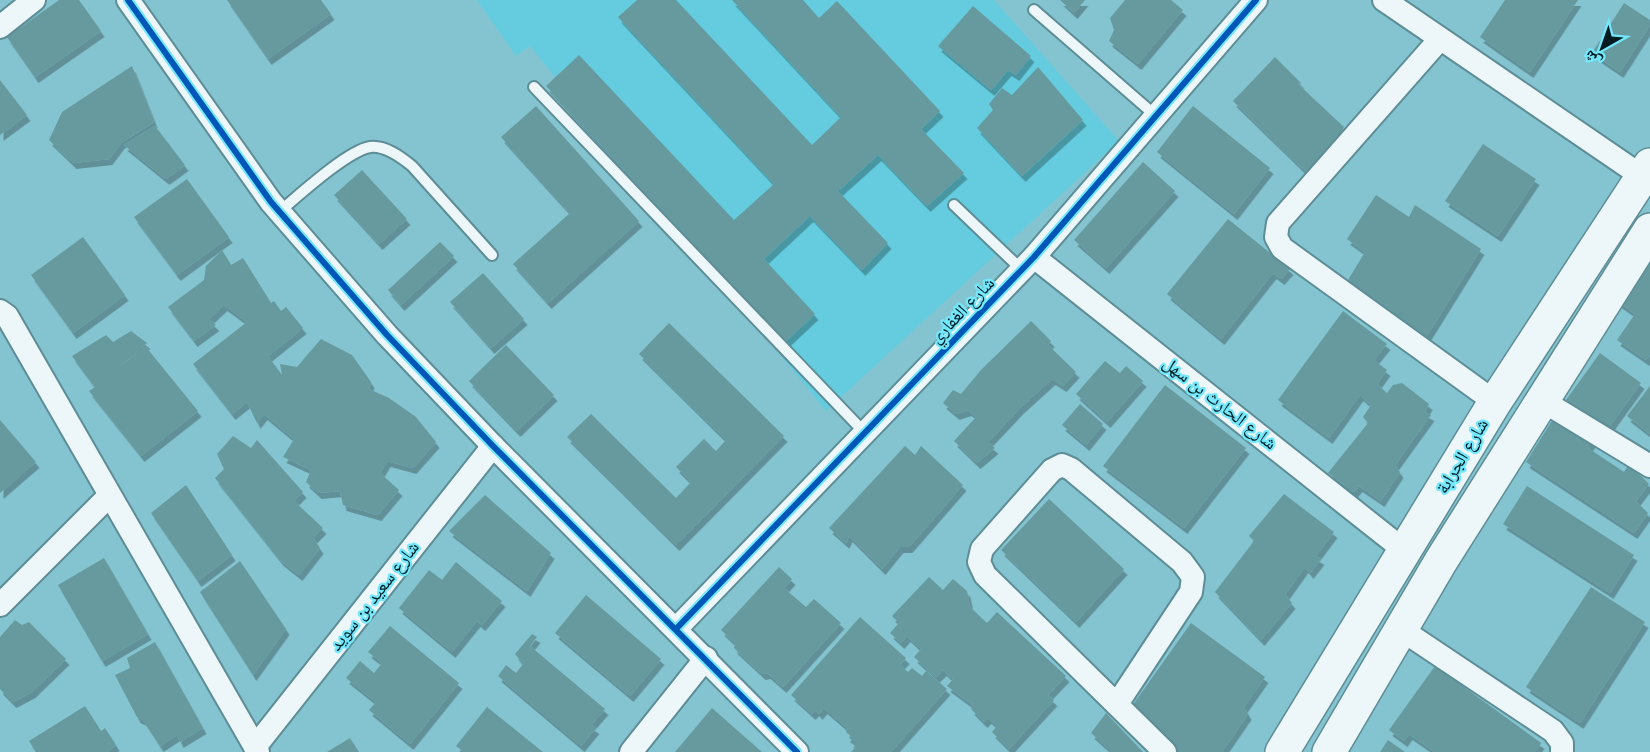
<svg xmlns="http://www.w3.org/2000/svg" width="1650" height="752" font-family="Mulish,'Noto Naskh Arabic',sans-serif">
	<defs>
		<filter id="shadow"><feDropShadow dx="3.5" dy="6" stdDeviation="0" flood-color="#0004"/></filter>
	</defs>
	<rect width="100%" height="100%" fill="#84c4d0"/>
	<polygon fill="#64ccde" points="477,0 994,0 1119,141 826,411 530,46 516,56"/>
	<g fill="#669a9e" filter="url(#shadow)">
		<polygon points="59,0 79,0 101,31 35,77 7,37"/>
		<polygon points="227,0 321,0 331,14 268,59"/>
		<polygon points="637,0 676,0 812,145 841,117 732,0 803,0 819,18 837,1 940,111 921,129 964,173 927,206 878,155 838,191 888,243 862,270 810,216 764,259 815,314 785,342 546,86 579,55 734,220 774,184 618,17"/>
		<polygon points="1060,0 1085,0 1074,13"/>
		<polygon points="1125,0 1171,0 1183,10 1138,64 1109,41 1114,30 1110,18"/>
		<polygon points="1505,0 1578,0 1530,72 1480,37"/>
		<polygon points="1624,3 1650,20 1650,25 1620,72 1592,53"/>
		<polygon points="973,6 1031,56 1016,75 1008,70 991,90 938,46"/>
		<polygon points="1275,57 1301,83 1298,84 1344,127 1341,132 1347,137 1322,164 1318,160 1306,172 1233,101"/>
		<polygon points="132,66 154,122 121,143 109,159 73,163 49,140 62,112"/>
		<polygon points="1038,67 1083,120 1022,176 977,128 993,110 989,104 1002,88 1012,95"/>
		<polygon points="0,80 27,115 0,135"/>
		<polygon points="536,106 639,221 548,303 513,264 570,213 501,137"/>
		<polygon points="1193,106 1270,168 1234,214 1157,152"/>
		<polygon points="155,126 185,165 166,179 124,145"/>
		<polygon points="1483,144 1536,179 1498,236 1445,201"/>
		<polygon points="1143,162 1175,191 1106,268 1074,240"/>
		<polygon points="362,170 407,219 379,244 334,195"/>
		<polygon points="187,179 229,237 177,275 134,217"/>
		<polygon points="1376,195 1409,217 1415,205 1481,249 1425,339 1345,285 1365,252 1347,239"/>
		<polygon points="1228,219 1290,269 1281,279 1273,273 1221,339 1167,294"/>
		<polygon points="83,237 125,295 73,333 31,275"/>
		<polygon points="440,242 454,256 401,305 388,290"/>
		<polygon points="222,250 231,265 243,258 271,303 274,301 281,311 286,307 303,328 268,356 282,375 280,364 297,367 321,339 352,355 371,382 369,389 389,398 416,417 436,442 413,468 387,461 380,473 399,490 378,515 343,505 340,491 318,493 306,482 311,470 283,457 294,439 264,414 257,423 247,402 232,414 193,364 247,322 224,305 209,319 216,325 194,341 168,307 204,280 206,266"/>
		<polygon points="1650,256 1650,355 1646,360 1617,340 1635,314 1618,302"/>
		<polygon points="483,273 524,319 491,348 450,302"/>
		<polygon points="1343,311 1387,344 1374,360 1387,370 1377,384 1387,393 1393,385 1402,383 1429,404 1425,412 1431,415 1395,465 1400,472 1381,501 1359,486 1354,492 1328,473 1368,423 1363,417 1371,405 1360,395 1329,438 1278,400"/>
		<polygon points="1031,321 1051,341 1048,345 1076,372 1063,386 1052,379 1020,408 988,442 995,448 977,463 954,441 976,417 968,410 956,414 943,403 953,390 961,394 981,370"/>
		<polygon points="669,323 784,436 676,545 567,437 591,414 676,498 691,482 676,467 704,439 716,451 726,440 639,354"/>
		<polygon points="131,331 147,343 116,370 146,347 198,411 141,456 89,391 95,387 72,356 106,335 113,342"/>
		<polygon points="506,345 554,395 517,431 469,381"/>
		<polygon points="1600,353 1641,383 1607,430 1566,400"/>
		<polygon points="1105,361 1120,373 1126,366 1143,381 1107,422 1076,394"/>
		<polygon points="1165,385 1246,448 1184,528 1103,466"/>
		<polygon points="1650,386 1650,434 1627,416"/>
		<polygon points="1080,404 1103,424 1086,445 1062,425"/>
		<polygon points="1555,416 1593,440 1588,448 1624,472 1629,464 1649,484 1636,501 1648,513 1634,533 1526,462"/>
		<polygon points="0,420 36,462 0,493"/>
		<polygon points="233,436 251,448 257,440 303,492 294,501 323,528 313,538 320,548 299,575 280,560 215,478 224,469 217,454"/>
		<polygon points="905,446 915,455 921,446 963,485 909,547 900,547 882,569 849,536 846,543 829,528"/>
		<polygon points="186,485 232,555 198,581 151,513"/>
		<polygon points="1527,486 1634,555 1610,593 1503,524"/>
		<polygon points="1284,494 1334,532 1316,556 1321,559 1310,573 1305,567 1285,595 1292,603 1261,640 1215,592 1254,541 1249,536"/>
		<polygon points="485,495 551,553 527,591 449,531"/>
		<polygon points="1049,499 1124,569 1076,622 1001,550"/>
		<polygon points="104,558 148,634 102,661 58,585"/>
		<polygon points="240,561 286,629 253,675 200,592"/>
		<polygon points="456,562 502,601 482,625 477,621 452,652 399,608 429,570 442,580"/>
		<polygon points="779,567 792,579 784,588 806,607 814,599 841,623 783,687 767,673 762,674 734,648 735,643 721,630"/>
		<polygon points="929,577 943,590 953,579 967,591 970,607 987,623 997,612 1066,676 1048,695 1054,700 1009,749 992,732 997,726 988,718 984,722 971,709 974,706 947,686 953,679 943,670 936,677 914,657 921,649 907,636 901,643 890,633 899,623 892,616"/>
		<polygon points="1591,587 1645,622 1580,723 1526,687"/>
		<polygon points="586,595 661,659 630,696 555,633"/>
		<polygon points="860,617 906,658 900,665 908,672 912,668 922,676 926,671 947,689 891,752 851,752 856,747 850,742 853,738 846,732 847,728 824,708 819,714 816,710 812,714 791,695"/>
		<polygon points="15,620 22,625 29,622 66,659 32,692 13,702 0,689 0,637"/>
		<polygon points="1191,623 1265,677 1244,707 1248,714 1222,752 1180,752 1132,706"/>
		<polygon points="390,626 459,683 410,744 369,710 376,702 346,678 360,661 374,673 382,663 368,652"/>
		<polygon points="532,634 537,637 530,646 605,709 591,725 596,728 581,746 498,676 506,665 516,673 523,664 515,654"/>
		<polygon points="155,642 203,728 180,742 177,735 160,746 143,720 137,717 115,675 130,668 127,658"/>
		<polygon points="1435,666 1541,743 1535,752 1435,752 1409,734 1404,741 1389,730"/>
		<polygon points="85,706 101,731 105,728 116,745 107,752 36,752 29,741"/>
		<polygon points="487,707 543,752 464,752 456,746"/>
		<polygon points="712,708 762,752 675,752"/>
		<polygon points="1106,713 1143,752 1108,752 1110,750 1091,733"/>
		<polygon points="350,738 359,752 327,752"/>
		<polygon points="1388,740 1405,752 1380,752"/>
	</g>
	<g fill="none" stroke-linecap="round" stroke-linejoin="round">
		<defs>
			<g id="service">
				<polyline points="1034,10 1156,116"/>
				<polyline points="534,87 865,433"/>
				<polyline points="954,205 1022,270"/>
				<path d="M279,212C298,196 347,151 370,147C385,145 401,157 412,166L492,255"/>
			</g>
			<g id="minor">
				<polyline points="128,0 271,202 387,335 493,446 797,752"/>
				<polyline points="1384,0 1643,177"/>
				<polyline points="0,27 34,0"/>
				<polyline points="1440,39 1278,223 1276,237 1282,248 1495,402"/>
				<polyline points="1034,257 1405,551"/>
				<polyline points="0,311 7,316 258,752"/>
				<polyline points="1543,401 1650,466"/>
				<polyline points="0,605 109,496"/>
				<polyline points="676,629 1034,257 1256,0"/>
				<polyline points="1402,630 1553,731 1562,743 1562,752"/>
				<polyline points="1117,704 1191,592 1193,577 1182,562 1071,469 1062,465 1052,470 982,549 979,562 985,575 1165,752"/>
				<polyline points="255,747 493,446"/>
				<polyline points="631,752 706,658"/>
			</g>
			<g id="primary">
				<polyline points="1282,752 1495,402 1650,165"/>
				<polyline points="1329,752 1441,561 1650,230"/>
			</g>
		</defs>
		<use href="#service" stroke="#5d8d96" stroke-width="14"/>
		<use href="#minor" stroke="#5d8d96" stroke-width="26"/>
		<use href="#primary" stroke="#5d8d96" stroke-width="36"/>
		<use href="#service" stroke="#edf6f8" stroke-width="10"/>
		<use href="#minor" stroke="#edf6f8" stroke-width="22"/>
		<use href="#primary" stroke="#edf6f8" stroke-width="33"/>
		<defs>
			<g id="cycleway">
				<polyline points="128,0 271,202 387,335 493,446 797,752"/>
				<polyline points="676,629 1034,257 1256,0"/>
			</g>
		</defs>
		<use href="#cycleway" stroke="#73e8fd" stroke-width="10"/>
		<use href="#cycleway" stroke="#0057b8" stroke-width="6"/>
	</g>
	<g text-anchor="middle" stroke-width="4.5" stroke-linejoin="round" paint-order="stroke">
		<g font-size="18" fill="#021b20" stroke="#73e8fd">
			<text transform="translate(962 310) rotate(-46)" y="6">شارع الغفاري</text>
			<text transform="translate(1220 403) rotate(38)" y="6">شارع الحارث بن سهل</text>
			<text transform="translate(1462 456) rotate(-59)" y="6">شارع الجرابة</text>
			<text transform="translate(374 596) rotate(-52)" y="6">شارع سعيد بن سويد</text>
		</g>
	</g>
	<g transform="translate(1602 48) rotate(220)" stroke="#73e8fd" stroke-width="4.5" paint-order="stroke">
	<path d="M0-4.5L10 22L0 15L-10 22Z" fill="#021b20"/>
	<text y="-9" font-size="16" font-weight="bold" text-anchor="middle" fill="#021b20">ش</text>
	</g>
</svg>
